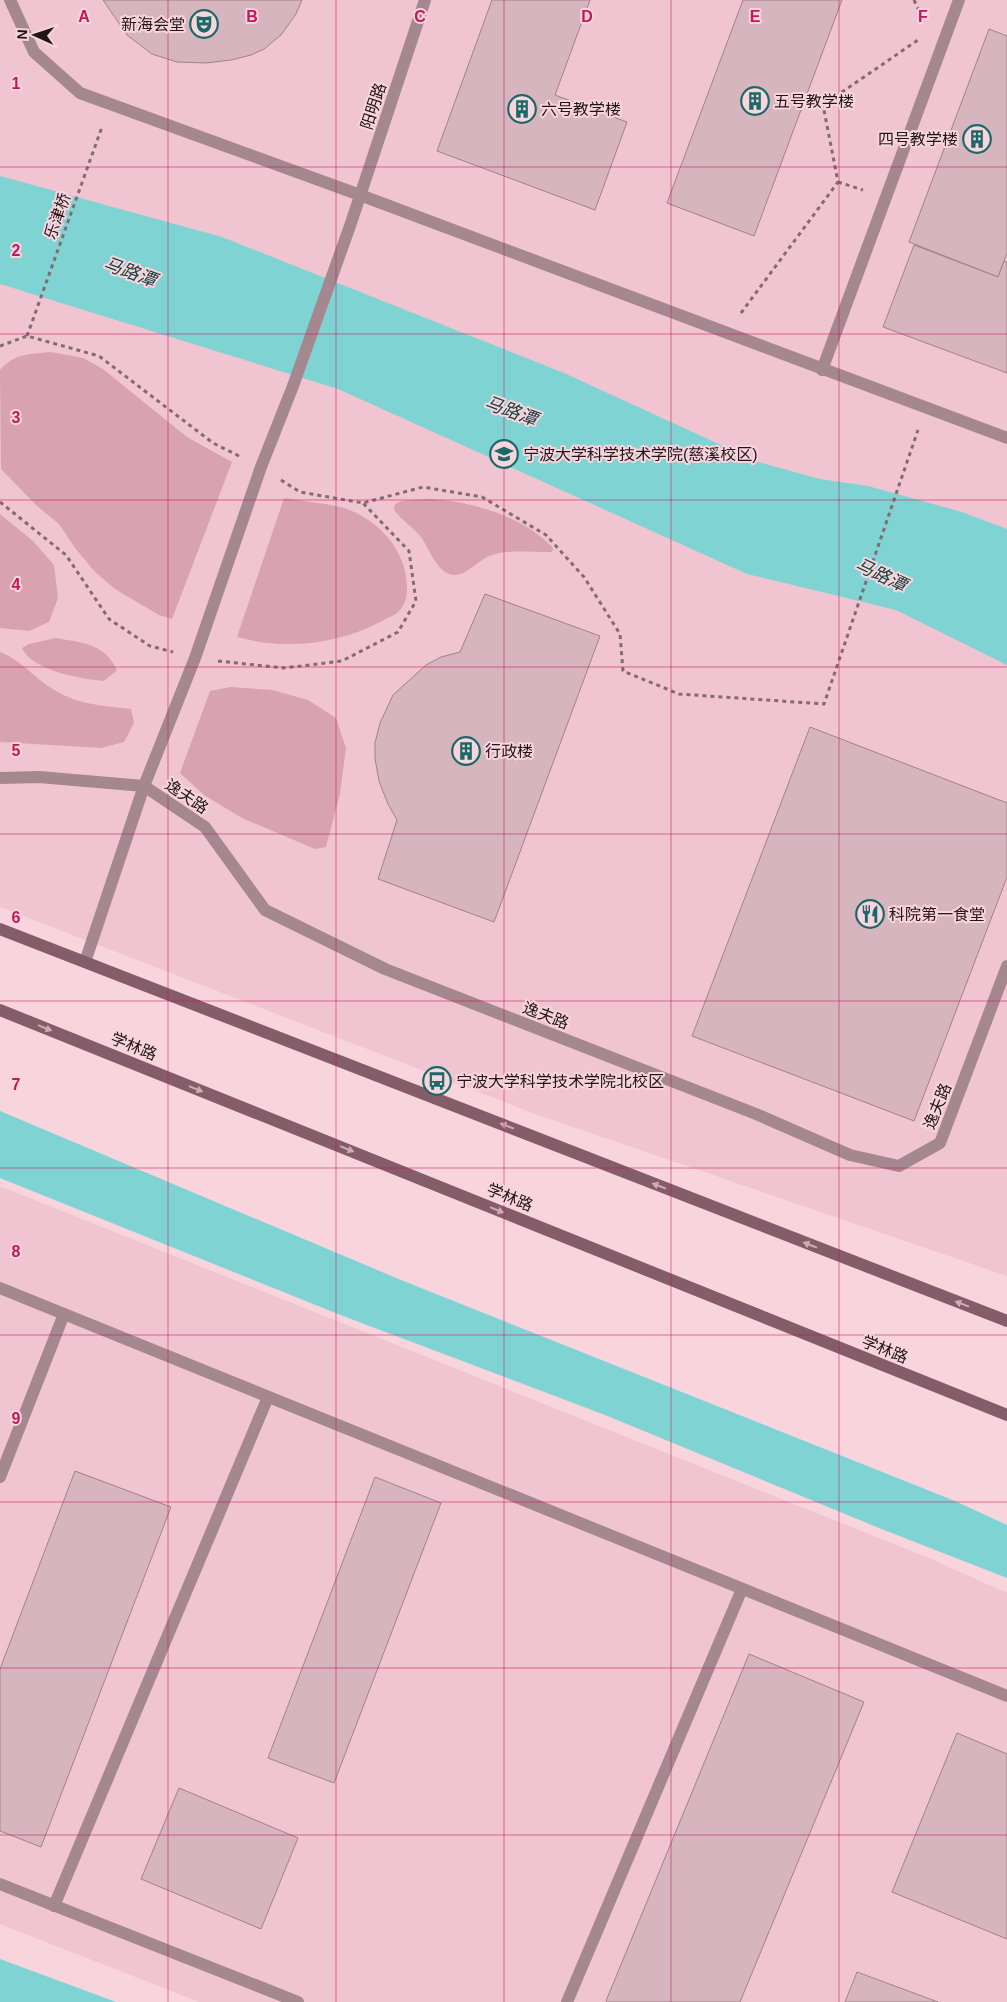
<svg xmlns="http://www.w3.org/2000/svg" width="1007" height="2002" font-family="Arial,'Noto Sans SC',sans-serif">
	<rect width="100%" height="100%" fill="#f8d4dd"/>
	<g fill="#f0c5d1">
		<polygon points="0,0 1007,0 1007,1276 535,1114 0,907"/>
		<polygon points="0,1186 929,1558 1007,1593 1007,2002 199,2002 0,1924"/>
	</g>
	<g fill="#d8a2b1">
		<path d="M51,352L83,358L103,369L187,437L232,462L172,619L159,615L115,589L95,572L75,548L59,524L37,506L1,469L0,370C15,353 30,354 51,352Z"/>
		<path d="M284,498C303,501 322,503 340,507C372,515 403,545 406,578C408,590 408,603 397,613C393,616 385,619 380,622C336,645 284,650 237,637Z"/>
		<path d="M426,499C468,500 524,516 553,548L552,552C531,553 507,548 487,557C475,563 462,581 447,573C436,568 428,547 421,537C413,527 401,520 394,510L395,504L402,501Z"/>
		<polygon points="0,514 33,541 54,565 58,598 49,622 29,631 0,628"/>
		<path d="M56,638C83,643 104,643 117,670L104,681C82,679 32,671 22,648L29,644Z"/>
		<path d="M0,652C19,659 32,675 48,686C76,705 98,705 131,709L134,723L124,742L101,748L0,742Z"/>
		<polygon points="231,687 272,690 308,700 336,718 346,748 340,794 326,847 315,849 242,818 204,795 180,773 210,691"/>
	</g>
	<g fill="#7fd4d3">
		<polygon points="0,176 222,237 564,373 758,462 820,479 868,486 962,512 1007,529 1007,665 896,610 747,574 338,389 0,284"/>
		<polygon points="0,1111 401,1280 955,1501 1007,1525 1007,1578 879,1528 605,1415 343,1316 0,1178"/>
		<polygon points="0,1959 116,2002 0,2002"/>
	</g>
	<g fill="#d7b5be" stroke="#a2818a">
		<polygon points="103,0 302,0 296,14 281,35 264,49 251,55 231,60 206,63 177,62 152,54 127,35"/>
		<polygon points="492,0 590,0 555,95 627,122 595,210 437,151"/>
		<polygon points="743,0 842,0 754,236 667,203"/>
		<polygon points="989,29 1007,36 1007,253 998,277 909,242"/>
		<polygon points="914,245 998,277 1004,261 1007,262 1007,373 883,327"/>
		<polygon points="485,594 600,636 494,922 378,879 397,820 388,804 379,781 375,759 375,743 380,723 393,695 426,665 441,657 460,652"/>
		<polygon points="810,727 1007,803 1007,877 914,1121 692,1036"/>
		<polygon points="75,1471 171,1507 41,1847 0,1831 0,1669"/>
		<polygon points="375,1477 441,1503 334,1783 268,1758"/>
		<polygon points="749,1654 864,1702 740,2002 607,2002 606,2001"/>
		<polygon points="957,1733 1007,1754 1007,1939 892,1892"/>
		<polygon points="179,1788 298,1838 261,1929 141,1879"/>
		<polygon points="857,1972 938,2002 845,2002"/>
	</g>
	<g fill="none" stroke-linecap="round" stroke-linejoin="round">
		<g stroke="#826b71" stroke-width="3" stroke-dasharray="4 4" stroke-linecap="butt">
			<polyline points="914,0 924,22"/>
			<polyline points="838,182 863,190"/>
			<polyline points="741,313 838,182 823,105 918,40"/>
			<polyline points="27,336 102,127"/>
			<polyline points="0,346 27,336 99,356 213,443 239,456"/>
			<polyline points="281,480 300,492 363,503 423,487 482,497 546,535 584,577 620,634 623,671 679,694 824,704 918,430"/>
			<polyline points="0,502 66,555 109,619 150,646 173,652"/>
			<polyline points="218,661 284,668 342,661 398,632 416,601 409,551 363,503"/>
		</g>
		<g stroke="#a4878f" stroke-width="12">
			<polyline points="10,0 34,52 80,93 360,195 1007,438"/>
			<polyline points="85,962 144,786 195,658 261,467 293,386 351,223 425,0"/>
			<polyline points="0,1288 1007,1696"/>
			<polyline points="0,1477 64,1314"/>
			<polyline points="0,1884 298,2002"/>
			<polyline points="54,1906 268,1397"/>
			<polyline points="567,2002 742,1589"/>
		</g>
		<g stroke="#a4878f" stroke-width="12">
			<polyline points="822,370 959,0"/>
			<polyline points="0,778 39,777 144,786 205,827 265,910 385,969 756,1114 850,1155 899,1166 940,1143 1007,966"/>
		</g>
		<g stroke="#855c69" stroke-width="12">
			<polyline points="0,929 1007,1321"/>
			<polyline points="0,1010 1007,1415"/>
		</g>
	</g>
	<defs><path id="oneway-solid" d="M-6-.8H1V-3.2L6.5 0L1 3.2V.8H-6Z" transform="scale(1.25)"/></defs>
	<g fill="#d0aab4">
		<use href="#oneway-solid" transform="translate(45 1028) rotate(22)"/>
		<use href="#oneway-solid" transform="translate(196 1089) rotate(22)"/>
		<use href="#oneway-solid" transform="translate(507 1126) rotate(-159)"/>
		<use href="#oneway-solid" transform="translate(347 1149) rotate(22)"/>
		<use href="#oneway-solid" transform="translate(659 1186) rotate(-159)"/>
		<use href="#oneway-solid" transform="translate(497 1210) rotate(22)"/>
		<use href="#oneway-solid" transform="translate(810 1245) rotate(-159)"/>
		<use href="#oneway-solid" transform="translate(962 1304) rotate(-159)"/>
	</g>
	<path fill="none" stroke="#c2185b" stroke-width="1" stroke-opacity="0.55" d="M168,0V2002M336,0V2002M504,0V2002M671,0V2002M839,0V2002M0,167H1007M0,334H1007M0,500H1007M0,667H1007M0,834H1007M0,1001H1007M0,1168H1007M0,1335H1007M0,1502H1007M0,1668H1007M0,1835H1007"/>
	<defs>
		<symbol id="theatre-ring" viewBox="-11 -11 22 22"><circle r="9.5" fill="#f8d4dd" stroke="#1a6868" stroke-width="1.5"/><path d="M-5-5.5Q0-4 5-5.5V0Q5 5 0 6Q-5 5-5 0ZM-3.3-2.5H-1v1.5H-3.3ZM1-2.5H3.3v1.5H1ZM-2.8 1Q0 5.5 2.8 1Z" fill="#1a6868"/></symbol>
		<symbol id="building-ring" viewBox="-11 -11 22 22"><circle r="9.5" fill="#f8d4dd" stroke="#1a6868" stroke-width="1.5"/><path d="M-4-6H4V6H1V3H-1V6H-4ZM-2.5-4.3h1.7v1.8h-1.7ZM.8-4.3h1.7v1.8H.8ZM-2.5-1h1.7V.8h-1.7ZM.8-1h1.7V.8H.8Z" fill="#1a6868"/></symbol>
		<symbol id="university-ring" viewBox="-11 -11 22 22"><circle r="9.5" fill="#f8d4dd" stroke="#1a6868" stroke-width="1.5"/><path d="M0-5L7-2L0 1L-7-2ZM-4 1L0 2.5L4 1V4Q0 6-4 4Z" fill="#1a6868"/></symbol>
		<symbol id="restaurant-ring" viewBox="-11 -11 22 22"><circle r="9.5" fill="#f8d4dd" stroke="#1a6868" stroke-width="1.5"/><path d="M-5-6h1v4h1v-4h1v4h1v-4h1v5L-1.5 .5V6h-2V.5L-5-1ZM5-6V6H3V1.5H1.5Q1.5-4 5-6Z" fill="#1a6868"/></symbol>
		<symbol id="bus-ring" viewBox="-11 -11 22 22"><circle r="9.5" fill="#f8d4dd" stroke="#1a6868" stroke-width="1.5"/><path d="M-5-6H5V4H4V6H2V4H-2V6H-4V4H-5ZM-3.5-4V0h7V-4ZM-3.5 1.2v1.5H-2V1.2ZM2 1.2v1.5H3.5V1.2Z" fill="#1a6868"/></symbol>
	</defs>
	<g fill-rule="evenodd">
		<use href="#theatre-ring" x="188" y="8" width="32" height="32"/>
		<use href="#building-ring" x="739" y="85" width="32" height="32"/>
		<use href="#building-ring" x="506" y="93" width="32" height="32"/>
		<use href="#building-ring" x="961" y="123" width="32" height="32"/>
		<use href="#university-ring" x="488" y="438" width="32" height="32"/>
		<use href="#building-ring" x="450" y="735" width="32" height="32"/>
		<use href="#restaurant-ring" x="854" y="898" width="32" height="32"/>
		<use href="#bus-ring" x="421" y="1065" width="32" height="32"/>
	</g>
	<g text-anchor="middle" stroke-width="4" stroke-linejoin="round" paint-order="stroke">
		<g font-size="16" fill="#211518" stroke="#f8d4dd" text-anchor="start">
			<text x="185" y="30" text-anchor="end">新海会堂</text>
			<text x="774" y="107">五号教学楼</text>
			<text x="541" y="115">六号教学楼</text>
			<text x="958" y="145" text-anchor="end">四号教学楼</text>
			<text x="523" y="460">宁波大学科学技术学院(慈溪校区)</text>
			<text x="485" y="757">行政楼</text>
			<text x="889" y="920">科院第一食堂</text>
			<text x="456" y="1087">宁波大学科学技术学院北校区</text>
		</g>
		<g font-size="16" fill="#211518" stroke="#f8d4dd">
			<text transform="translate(373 106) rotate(-72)" y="6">阳明路</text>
			<text transform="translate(57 216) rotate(-70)" y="6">乐津桥</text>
			<text transform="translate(187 796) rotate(34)" y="6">逸夫路</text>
			<text transform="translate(546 1015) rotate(21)" y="6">逸夫路</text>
			<text transform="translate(134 1046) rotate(22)" y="6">学林路</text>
			<text transform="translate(937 1106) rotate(-68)" y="6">逸夫路</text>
			<text transform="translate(510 1197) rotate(22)" y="6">学林路</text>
			<text transform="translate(885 1349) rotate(22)" y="6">学林路</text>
		</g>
		<g font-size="18" font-style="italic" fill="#174040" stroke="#f8d4dd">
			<text transform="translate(130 272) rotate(20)" y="6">马路潭</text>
			<text transform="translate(511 411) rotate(20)" y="6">马路潭</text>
			<text transform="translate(881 575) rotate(25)" y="6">马路潭</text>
		</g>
	</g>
	<g font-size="16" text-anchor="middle" font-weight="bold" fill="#c2185b" stroke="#f8d4dd" stroke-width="4" stroke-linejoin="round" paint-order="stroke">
		<text x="84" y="22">A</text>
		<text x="252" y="22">B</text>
		<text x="420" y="22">C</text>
		<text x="587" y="22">D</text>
		<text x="755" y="22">E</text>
		<text x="923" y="22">F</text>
		<text x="16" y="89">1</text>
		<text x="16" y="256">2</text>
		<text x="16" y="423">3</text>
		<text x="16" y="590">4</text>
		<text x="16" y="756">5</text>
		<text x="16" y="923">6</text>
		<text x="16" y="1090">7</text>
		<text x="16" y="1257">8</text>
		<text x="16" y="1424">9</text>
	</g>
	<g transform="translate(35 35) rotate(273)" stroke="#f8d4dd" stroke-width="4" paint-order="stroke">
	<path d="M0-4L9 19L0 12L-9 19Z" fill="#211518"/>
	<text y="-8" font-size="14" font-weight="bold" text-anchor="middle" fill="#211518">N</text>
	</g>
</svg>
